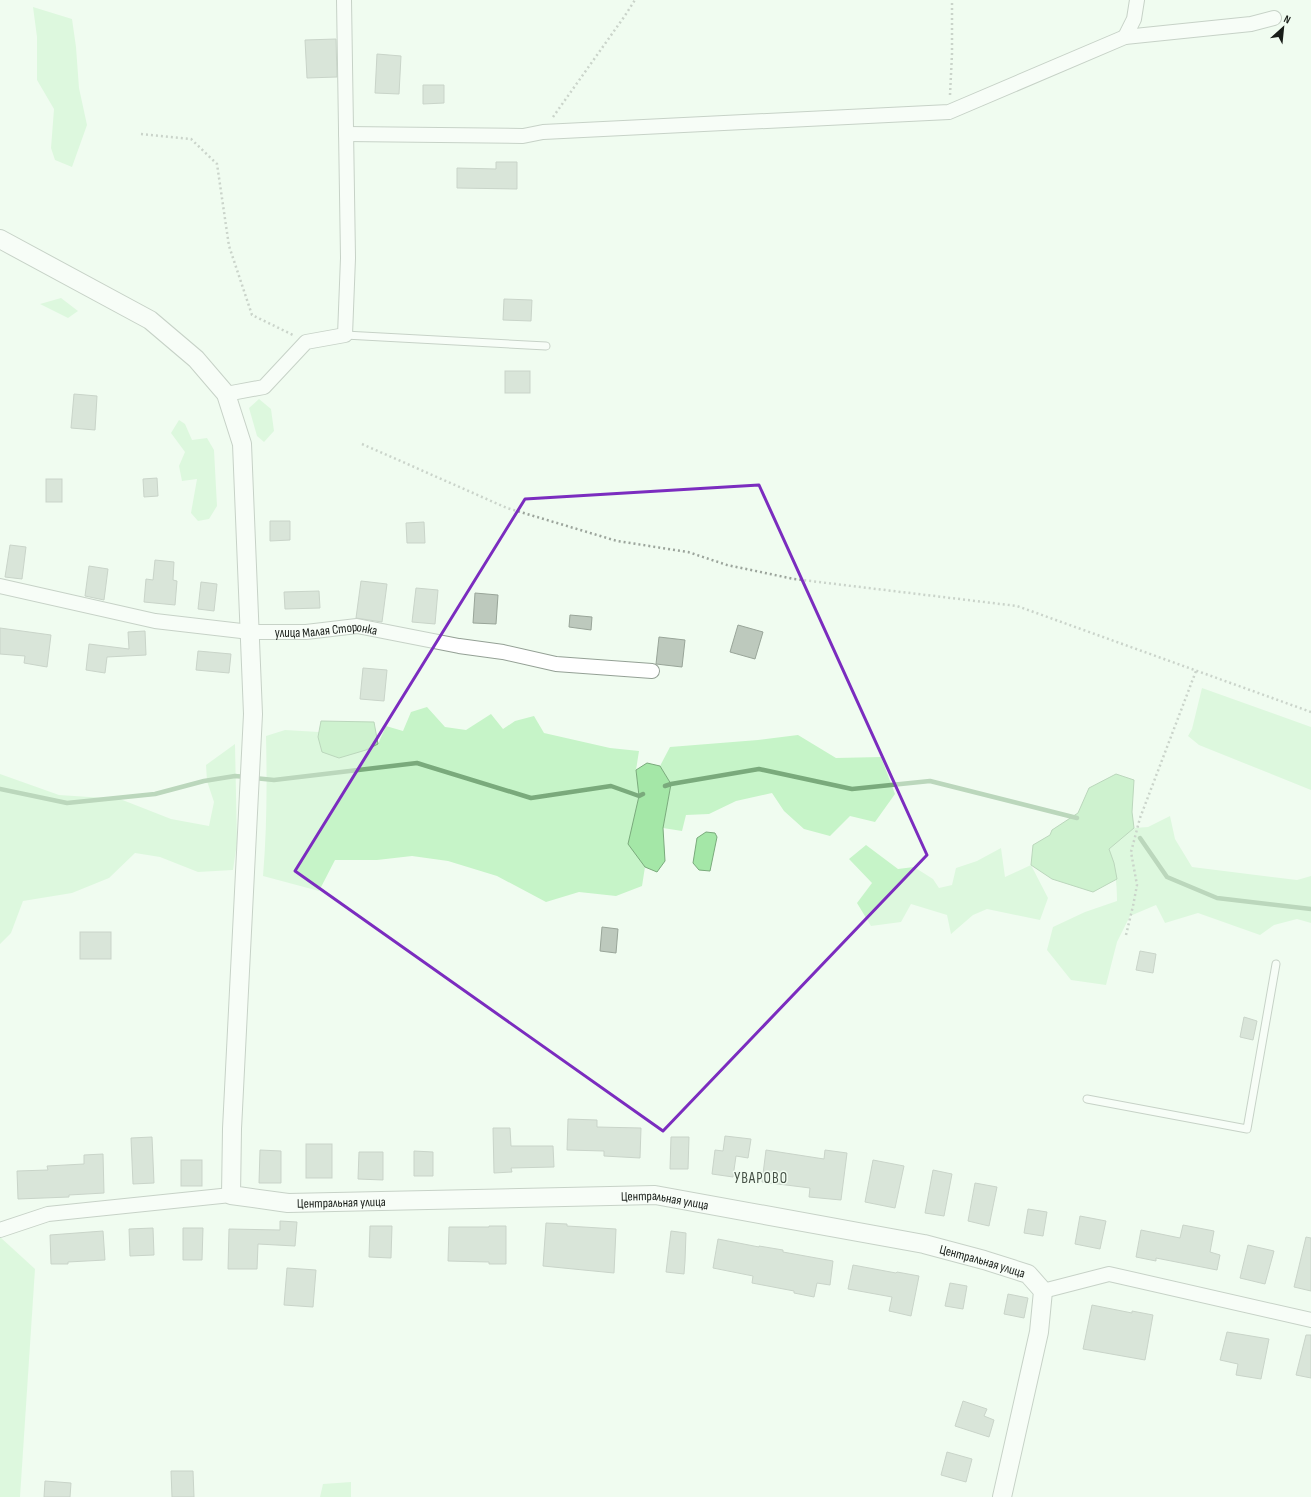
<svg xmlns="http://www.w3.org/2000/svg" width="1311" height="1497" font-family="'Sofia Sans Condensed',sans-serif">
	<rect width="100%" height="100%" fill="#f0fcf0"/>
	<g fill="#c6f4c8">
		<polygon points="33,7 72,19 76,47 79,88 87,125 72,167 55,160 51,148 54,109 37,80 37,37"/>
		<polygon points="61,298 78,311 68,318 40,304"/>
		<polygon points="259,399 271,409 274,431 264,442 257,436 249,408"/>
		<polygon points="179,420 185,424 192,440 207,438 214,450 217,506 209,519 198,521 191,513 197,479 182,481 179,466 185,452 171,433"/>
		<polygon points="1202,688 1311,727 1311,790 1199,745 1188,736 1192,729"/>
		<path d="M427,707L445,727L466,730L491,714L503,729L515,721L534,716L544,733L610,748L639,751L636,770L639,796L629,844L645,867L642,886L616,896L579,892L546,902L497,876L448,861L412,856L377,860H335L319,891L263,876C267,829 267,783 266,736L285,730L319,732L318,737L378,744L386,726L403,731L411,712Z"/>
		<polygon points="798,735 836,758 881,757 895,794 875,822 850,816 830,836 804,829 784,811 772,793 736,801 709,814 686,815 682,831 663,828 671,784 660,766 670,747 758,740"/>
		<polygon points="235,744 237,843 233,870 198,872 160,857 135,853 109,878 72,893 23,901 11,933 0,944 0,774 59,795 120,799 171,819 209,826 214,802 207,781 206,765"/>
		<path d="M1170,816L1175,839L1192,867L1297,880L1311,876V923L1297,919L1274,925L1260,935L1198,913L1165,923L1156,905L1130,916L1117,942L1106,985L1071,980L1047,950L1053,927L1085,912L1117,901C1117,882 1115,866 1109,849L1134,828L1148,827Z"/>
		<polygon points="866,845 898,869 914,867 933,879 939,888 952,885 956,868 977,861 1001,848 1005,877 1031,865 1048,898 1040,920 987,909 973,915 951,934 947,915 911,904 901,922 871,926 857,903 872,883 849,859"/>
		<polygon points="0,1237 35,1269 20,1497 0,1497"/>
		<polygon points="351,1482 351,1497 320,1497 323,1484"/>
	</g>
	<g fill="#a4e7a7" stroke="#7aaa7c">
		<polygon points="321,721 374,722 378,744 366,750 339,758 322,752 318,737"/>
		<polygon points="647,763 660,766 671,784 663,828 665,861 657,872 645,867 628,844 639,796 636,770"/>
		<polygon points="1116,774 1134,780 1132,812 1134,828 1109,849 1114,863 1117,879 1093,892 1052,879 1031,865 1033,845 1050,835 1052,830 1078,813 1089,788"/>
		<polygon points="706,832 715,833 717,837 710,871 699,870 693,863 697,838"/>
	</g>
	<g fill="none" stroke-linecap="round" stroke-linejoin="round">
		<g stroke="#7aaa7c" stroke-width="4.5">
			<polyline points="254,778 274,780 417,763 531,798 611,786 639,796 643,794"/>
			<polyline points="665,786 671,784 759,769 852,789 930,781 1077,818"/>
			<polyline points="0,789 67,803 155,794 204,781 235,776 246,777"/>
			<polyline points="1140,838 1167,877 1217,898 1311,909"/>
		</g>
	</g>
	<g fill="#bdc9bd" stroke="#99a599">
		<polygon points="336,39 337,77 307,78 305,40"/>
		<polygon points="377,54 401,56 399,94 375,93"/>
		<polygon points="423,85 444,85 444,103 423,104"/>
		<polygon points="496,162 517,162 517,189 457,188 457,168 496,169"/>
		<polygon points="504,299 532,300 531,321 503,320"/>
		<rect x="505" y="371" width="25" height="22"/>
		<polygon points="74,394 97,396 95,430 71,428"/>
		<polygon points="157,478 158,496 144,497 143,479"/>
		<rect x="46" y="479" width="16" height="23"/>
		<polygon points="270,521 290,521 290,540 270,541"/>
		<polygon points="424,522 425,543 407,543 406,523"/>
		<polygon points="10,545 26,547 22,579 5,577"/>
		<polygon points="155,560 174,562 173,580 177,581 175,605 144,602 146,579 153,580"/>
		<polygon points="89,566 108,569 104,600 85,596"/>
		<polygon points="361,581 387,584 382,622 356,618"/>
		<polygon points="201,582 217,584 214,611 198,609"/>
		<polygon points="416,588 438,590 435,624 412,622"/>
		<polygon points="319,591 320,608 285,609 284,592"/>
		<polygon points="475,593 498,595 496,624 473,623"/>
		<polygon points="570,615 592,617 591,630 569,627"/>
		<polygon points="738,625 763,632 755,659 730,652"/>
		<polygon points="0,628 51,635 47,667 24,663 25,656 0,654"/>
		<polygon points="145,631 146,655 107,657 105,673 86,670 89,644 129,649 128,632"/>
		<polygon points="659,637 685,640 682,667 656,664"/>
		<polygon points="198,651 231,654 229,673 196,670"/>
		<polygon points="363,668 387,670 384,701 360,699"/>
		<polygon points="602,927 618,929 616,953 600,951"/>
		<rect x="80" y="932" width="31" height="27"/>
		<polygon points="1140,951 1156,954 1153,973 1136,970"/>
		<polygon points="1244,1017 1257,1021 1253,1040 1240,1037"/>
		<polygon points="568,1119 597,1120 597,1127 641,1128 640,1158 604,1156 604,1151 567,1150"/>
		<polygon points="493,1128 510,1128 511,1146 553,1146 554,1167 511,1168 512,1172 494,1173"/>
		<polygon points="725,1136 751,1139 748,1158 736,1156 733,1177 712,1174 715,1150 723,1151"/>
		<polygon points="152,1137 154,1183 133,1184 131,1138"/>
		<polygon points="671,1137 689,1137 688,1169 670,1169"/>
		<rect x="306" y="1144" width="26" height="34"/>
		<polygon points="260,1150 281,1151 281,1183 259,1183"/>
		<polygon points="766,1150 824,1159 825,1150 847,1153 841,1200 809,1197 810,1188 762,1182"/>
		<polygon points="414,1151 433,1152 433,1176 414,1176"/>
		<polygon points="359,1152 383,1152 383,1180 358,1179"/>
		<polygon points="103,1154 104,1193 69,1195 69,1197 18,1199 17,1171 48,1170 47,1166 84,1164 84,1155"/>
		<rect x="181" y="1160" width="21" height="26"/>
		<polygon points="873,1160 904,1166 895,1208 865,1202"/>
		<polygon points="933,1170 952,1174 944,1216 925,1213"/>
		<polygon points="975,1183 997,1187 989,1226 968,1221"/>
		<polygon points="1028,1209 1047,1212 1043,1236 1024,1233"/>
		<polygon points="1080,1216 1106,1221 1100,1249 1075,1244"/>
		<polygon points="280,1221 297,1222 295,1246 258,1244 257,1269 228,1269 229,1229 280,1230"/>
		<polygon points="546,1223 567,1224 567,1226 616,1229 614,1273 543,1266"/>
		<polygon points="1183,1225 1214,1231 1210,1252 1220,1255 1217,1270 1156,1258 1156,1261 1136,1257 1141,1230 1180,1238"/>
		<polygon points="370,1226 392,1226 391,1258 369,1257"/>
		<polygon points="489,1226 506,1226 506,1264 489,1264 489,1262 448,1261 449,1227 489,1227"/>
		<polygon points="153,1228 154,1255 130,1256 129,1229"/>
		<polygon points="183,1228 203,1228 202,1260 183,1260"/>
		<polygon points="103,1231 105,1260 68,1262 68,1264 51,1264 50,1235"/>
		<polygon points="671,1231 686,1233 685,1261 684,1274 666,1272"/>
		<polygon points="1306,1237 1311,1238 1311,1291 1294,1287"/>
		<polygon points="718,1239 759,1247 759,1246 783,1250 783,1252 833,1261 830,1285 817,1283 814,1297 794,1293 794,1291 752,1283 753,1276 713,1268"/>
		<polygon points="1248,1245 1274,1251 1265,1284 1240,1278"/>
		<polygon points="853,1265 896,1273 897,1272 919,1276 911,1316 889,1311 892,1297 848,1289"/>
		<polygon points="287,1268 316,1270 313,1307 284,1305"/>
		<polygon points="950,1283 967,1286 963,1309 945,1306"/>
		<polygon points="1008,1294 1028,1298 1024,1318 1004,1314"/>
		<polygon points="1092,1305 1132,1313 1132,1311 1153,1315 1145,1360 1083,1349"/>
		<polygon points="1227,1332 1269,1339 1261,1379 1236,1375 1238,1364 1220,1360"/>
		<polygon points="1306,1335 1311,1335 1311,1378 1296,1375"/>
		<polygon points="963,1401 987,1409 984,1416 994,1420 989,1437 955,1426"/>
		<polygon points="947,1452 972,1459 966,1482 941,1475"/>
		<polygon points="171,1471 193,1471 194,1497 172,1497"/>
		<polygon points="45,1481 71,1483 70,1497 44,1497"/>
	</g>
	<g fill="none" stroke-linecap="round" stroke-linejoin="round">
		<defs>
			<g id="service">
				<polyline points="345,335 546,346"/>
				<polyline points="1087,1099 1247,1129 1276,964"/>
			</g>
			<g id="minor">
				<polyline points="1125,37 1134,19 1137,0"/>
				<polyline points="346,134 523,136 543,132 949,112 1125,37 1251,24 1274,18"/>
				<polyline points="226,394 264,387 306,342 345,335 348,258 344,0"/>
				<path id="s1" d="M0,586L155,621L250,632H306L357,626L459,646L503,652L556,664L652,671"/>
				<polyline points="0,1230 48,1214 231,1195"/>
				<polyline points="1043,1291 1109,1274 1311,1320"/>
			</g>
			<g id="tertiary">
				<path id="s2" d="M0,239L150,320L196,359L226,394L242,444L253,714L232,1129L231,1195L288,1203L655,1195L924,1244L984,1260L1028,1274L1043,1291L1039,1332L1002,1497"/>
			</g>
		</defs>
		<use href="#service" stroke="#94a095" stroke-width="9"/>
		<use href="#minor" stroke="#94a095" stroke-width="16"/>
		<use href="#tertiary" stroke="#94a095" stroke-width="20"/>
		<g stroke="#9ca59c" stroke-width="2.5" stroke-dasharray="2 3" stroke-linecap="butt">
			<polyline points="950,95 952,54 952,0"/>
			<polyline points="553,117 624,17 635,0"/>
			<polyline points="141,134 191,139 217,164 229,246 252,315 293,335"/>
			<polyline points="362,444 507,508 617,541 688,552 727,565 794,579 1017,606 1311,712"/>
			<polyline points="1126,935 1133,906 1137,885 1131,852 1140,818 1196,671"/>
		</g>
		<use href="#service" stroke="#fff" stroke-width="7"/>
		<use href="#minor" stroke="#fff" stroke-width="14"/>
		<use href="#tertiary" stroke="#fff" stroke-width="18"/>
	</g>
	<path d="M0 0H1311V1497H0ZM759,485L927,855L663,1131L295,871L525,499Z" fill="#f0fcf0" fill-opacity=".55" fill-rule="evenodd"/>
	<path fill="none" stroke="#7b2cbf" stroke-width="3" stroke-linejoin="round" d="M759,485L927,855L663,1131L295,871L525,499Z"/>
	<g text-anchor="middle" stroke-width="3" stroke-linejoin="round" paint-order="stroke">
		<g font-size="13" fill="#181d18" stroke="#f0fcf0">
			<text dy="5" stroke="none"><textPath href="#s1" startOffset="331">улица Малая Сторонка</textPath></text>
			<text dy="5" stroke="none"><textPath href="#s2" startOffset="1516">Центральная улица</textPath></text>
			<text dy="5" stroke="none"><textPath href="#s2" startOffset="1192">Центральная улица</textPath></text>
			<text dy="5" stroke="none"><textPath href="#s2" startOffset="1840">Центральная улица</textPath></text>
		</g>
		<g font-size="15" letter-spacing="1" fill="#455045" stroke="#f0fcf0">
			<text x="761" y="1183">УВАРОВО</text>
		</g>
	</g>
	<g transform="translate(1283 28) rotate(27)" stroke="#f0fcf0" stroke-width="3" paint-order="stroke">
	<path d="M0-3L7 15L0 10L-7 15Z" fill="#181d18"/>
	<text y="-6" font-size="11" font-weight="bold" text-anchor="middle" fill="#181d18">N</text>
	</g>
</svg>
